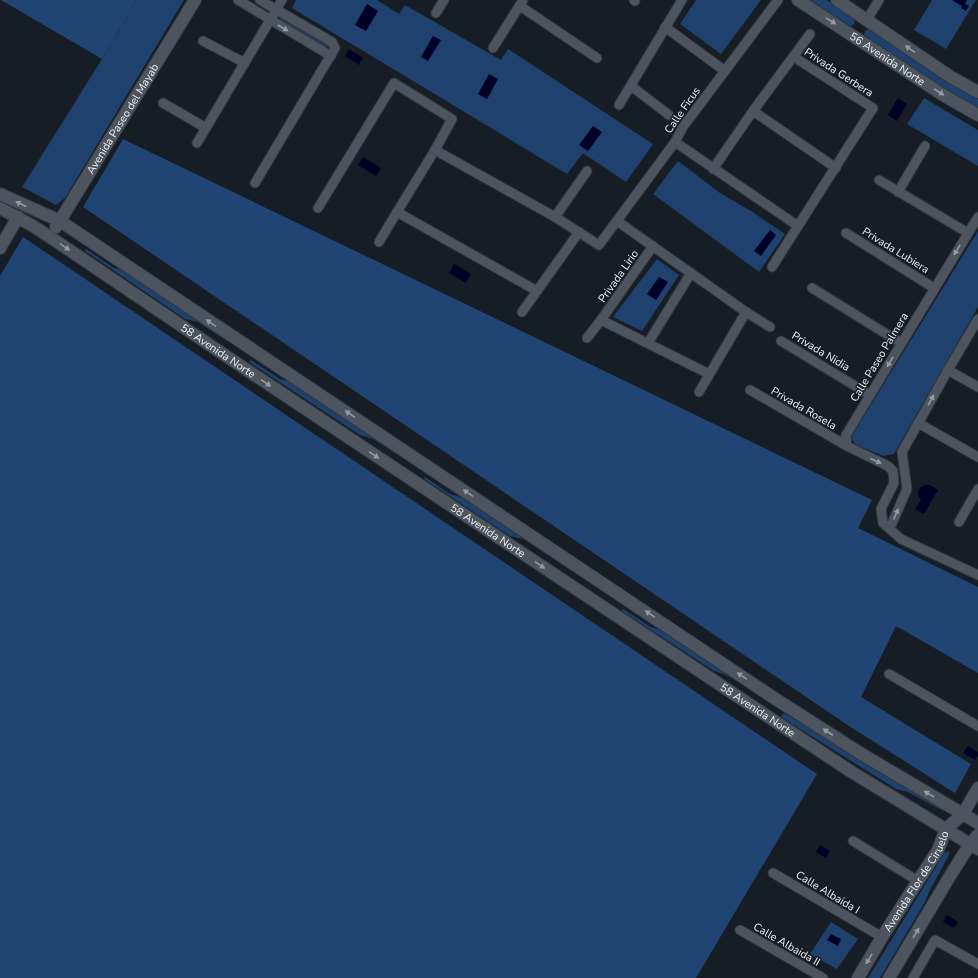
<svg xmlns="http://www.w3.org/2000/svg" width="978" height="978" font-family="'Nunito Sans',sans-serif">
	<rect width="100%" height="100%" fill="#171d24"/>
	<g fill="#1e416e">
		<polygon points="136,0 184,0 65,198 56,205 22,187 102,59"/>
		<polygon points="296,0 377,0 399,14 405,5 501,60 508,49 653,144 626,182 583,153 567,174 292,8"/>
		<polygon points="696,0 761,0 721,54 680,24"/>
		<polygon points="810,0 827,0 853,17 855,22 852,26 849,25"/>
		<polygon points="932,0 976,0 946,49 914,30"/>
		<polygon points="281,17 328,46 326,49 279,20"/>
		<polygon points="866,30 871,30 978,99 978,109 952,94 866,37 864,34"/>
		<polygon points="924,98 978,130 978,166 907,124"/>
		<polygon points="678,161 720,193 751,211 785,234 759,272 653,194"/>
		<polygon points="978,231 978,307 894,454 883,456 855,444 851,437"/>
		<polygon points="86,249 114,268 125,270 229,340 227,341 198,322 185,319 85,251"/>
		<polygon points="657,259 679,275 642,331 613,317"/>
		<polygon points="251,360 280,379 292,382 402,456 401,457 373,439 360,435 249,362"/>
		<polygon points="425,477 450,494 463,498 577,572 575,573 523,539 510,536 424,479"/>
		<path d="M623,609L651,627L662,630L761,696C746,687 731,675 714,671L622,611Z"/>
		<polygon points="784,713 944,810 943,811 908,792 896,789 781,717"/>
		<polygon points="949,851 949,855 930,890 925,902 880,978 868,978 945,852"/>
		<polygon points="831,922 858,939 837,969 810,954"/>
	</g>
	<g fill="#204574">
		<polygon points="1,0 136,0 102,59"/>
		<polygon points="123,139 872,500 858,528 978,587 978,673 896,626 861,697 971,764 955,793 849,726 83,207"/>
		<polygon points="23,237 817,774 696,978 0,978 0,276"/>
	</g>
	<g fill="#000027">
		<polygon points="952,0 967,0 965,4 969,6 966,11 961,8 962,6"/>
		<polygon points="367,4 378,11 366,31 355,25"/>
		<polygon points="433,36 441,40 428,61 421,57"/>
		<polygon points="349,49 363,58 359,65 345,56"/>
		<polygon points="489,74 498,79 487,99 478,94"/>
		<polygon points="898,98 907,104 897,121 888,115"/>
		<polygon points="593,126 602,132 588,151 579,145"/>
		<polygon points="363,157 381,168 376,176 358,165"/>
		<polygon points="770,230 776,235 761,256 754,251"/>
		<polygon points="454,264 471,274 466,283 449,273"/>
		<polygon points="659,277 668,282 656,300 647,294"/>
		<path d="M926,485H930L938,490L924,514L915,509L921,500C915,493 918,487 926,485Z"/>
		<polygon points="968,746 978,752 978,756 975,760 963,753"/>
		<polygon points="820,845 830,851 826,858 816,852"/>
		<polygon points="947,915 958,922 954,928 943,922"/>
		<polygon points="831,934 841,939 838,946 827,940"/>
	</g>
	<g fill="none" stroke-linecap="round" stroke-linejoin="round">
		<defs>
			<g id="street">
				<polyline points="238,0 331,56"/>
				<polyline points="634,0 635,1"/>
				<polyline points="520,6 597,58"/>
				<polyline points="436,13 444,0"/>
				<polyline points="867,20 879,0"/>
				<polyline points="665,27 725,71"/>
				<polyline points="203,41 245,63"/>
				<polyline points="493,48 523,0"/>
				<polyline points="631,86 669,115"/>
				<polyline points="163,103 206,128"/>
				<polyline points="619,105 682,0"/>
				<polyline points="753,111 836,168"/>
				<polyline points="675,142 798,226"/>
				<polyline points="197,143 282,0"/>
				<polyline points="435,150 555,217 599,245 675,142 683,127 778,0"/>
				<polyline points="713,169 753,111 810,34"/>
				<polyline points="879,180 968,233"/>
				<polyline points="255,183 335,48 332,42 260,0"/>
				<polyline points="898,192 925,146"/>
				<polyline points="318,208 394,83 452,119 435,150 397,212 537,291 579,232"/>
				<polyline points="555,217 587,171"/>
				<polyline points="978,217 846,435 847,446 888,466 893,471 894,483 881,509 883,523 901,539 978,575"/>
				<polyline points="617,221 746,312 770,327"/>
				<polyline points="846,233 934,288"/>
				<polyline points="379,242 397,212"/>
				<polyline points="772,267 873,108 794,57"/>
				<polyline points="812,288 901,343"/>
				<polyline points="522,312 537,291"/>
				<polyline points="601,320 709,374"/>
				<polyline points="587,338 601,320 653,246"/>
				<polyline points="781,341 870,395"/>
				<polyline points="648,343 691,273"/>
				<polyline points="948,370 978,387"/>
				<polyline points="750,390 847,446"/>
				<polyline points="699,392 746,312"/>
				<polyline points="918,423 978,457"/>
				<polyline points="959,522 978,489"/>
				<polyline points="890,528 907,489 902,452 948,370 978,319"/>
				<polyline points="889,674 978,726"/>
				<polyline points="853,841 918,881"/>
				<polyline points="773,873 882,937"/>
				<polyline points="740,930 823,978"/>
				<polyline points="913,978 935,940 978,964"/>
			</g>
			<g id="secondary">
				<path id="s1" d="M798,0L943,95L978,115"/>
				<polyline points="837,0 951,77 978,92"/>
				<polyline points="0,194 60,221 774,698 860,753 978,823"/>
				<path id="s2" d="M0,208L33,226L50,237L232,360L764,714L850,771L978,849"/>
				<path id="s3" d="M56,227L195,0"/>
				<polyline points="0,248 18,217"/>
				<path id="s4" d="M858,978L882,937L938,850L946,829L963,814L978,788"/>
				<polyline points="889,978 950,876 970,844 978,835"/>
			</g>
		</defs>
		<use href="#street" stroke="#32363c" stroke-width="11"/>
		<use href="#secondary" stroke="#32363c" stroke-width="14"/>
		<use href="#street" stroke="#4d545d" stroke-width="9"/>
		<use href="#secondary" stroke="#4d545d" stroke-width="12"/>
	</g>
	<defs><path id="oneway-solid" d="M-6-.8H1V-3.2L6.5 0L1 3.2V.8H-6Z"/></defs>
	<g fill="#959ba2">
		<use href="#oneway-solid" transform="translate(831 21) rotate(32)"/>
		<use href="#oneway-solid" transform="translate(283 28) rotate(30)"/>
		<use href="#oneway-solid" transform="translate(910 49) rotate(-146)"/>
		<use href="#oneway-solid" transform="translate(939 92) rotate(33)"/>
		<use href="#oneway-solid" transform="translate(21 204) rotate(-154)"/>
		<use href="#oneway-solid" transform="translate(65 247) rotate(34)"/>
		<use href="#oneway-solid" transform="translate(957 250) rotate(122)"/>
		<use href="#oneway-solid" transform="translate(211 323) rotate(-146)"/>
		<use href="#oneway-solid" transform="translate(890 362) rotate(121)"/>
		<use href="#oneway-solid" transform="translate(266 383) rotate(34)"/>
		<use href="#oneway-solid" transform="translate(931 400) rotate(-61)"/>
		<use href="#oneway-solid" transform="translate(350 414) rotate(-146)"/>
		<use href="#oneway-solid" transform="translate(374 455) rotate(34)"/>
		<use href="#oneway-solid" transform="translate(876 461) rotate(25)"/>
		<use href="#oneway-solid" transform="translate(468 493) rotate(-146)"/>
		<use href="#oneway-solid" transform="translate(896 514) rotate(-66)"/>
		<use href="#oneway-solid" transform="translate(540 565) rotate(34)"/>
		<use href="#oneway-solid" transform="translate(650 614) rotate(-146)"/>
		<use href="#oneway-solid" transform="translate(742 676) rotate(-146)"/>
		<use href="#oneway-solid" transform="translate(828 732) rotate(-147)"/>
		<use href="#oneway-solid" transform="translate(929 794) rotate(-149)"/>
		<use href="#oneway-solid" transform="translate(916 933) rotate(-59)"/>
		<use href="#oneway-solid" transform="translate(869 959) rotate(121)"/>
	</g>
	<g text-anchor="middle" stroke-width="3" stroke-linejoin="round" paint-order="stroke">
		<g font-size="11" fill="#ecf1f6" stroke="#171d24">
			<text dy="4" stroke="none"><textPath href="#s1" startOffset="107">56 Avenida Norte</textPath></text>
			<text transform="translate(839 72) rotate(33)" y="4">Privada Gerbera</text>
			<text transform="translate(682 110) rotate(-55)" y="4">Calle Ficus</text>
			<text dy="4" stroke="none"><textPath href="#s3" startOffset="127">Avenida Paseo del Mayab</textPath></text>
			<text transform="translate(896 250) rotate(32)" y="4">Privada Lubiera</text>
			<text transform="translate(618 276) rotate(-55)" y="4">Privada Lirio</text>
			<text dy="4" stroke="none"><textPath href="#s2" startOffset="261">58 Avenida Norte</textPath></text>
			<text transform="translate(821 351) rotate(31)" y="4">Privada Nidia</text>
			<text transform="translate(879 357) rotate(-59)" y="4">Calle Paseo Palmera</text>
			<text transform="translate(804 408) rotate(30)" y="4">Privada Rosela</text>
			<text dy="4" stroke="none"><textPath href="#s2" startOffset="585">58 Avenida Norte</textPath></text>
			<text dy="4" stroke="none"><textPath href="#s2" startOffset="909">58 Avenida Norte</textPath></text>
			<text dy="4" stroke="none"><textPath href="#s4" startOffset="113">Avenida Flor de Ciruelo</textPath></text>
			<text transform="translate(828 892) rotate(31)" y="4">Calle Albaida I</text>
			<text transform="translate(787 944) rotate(30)" y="4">Calle Albaida II</text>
		</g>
	</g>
</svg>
